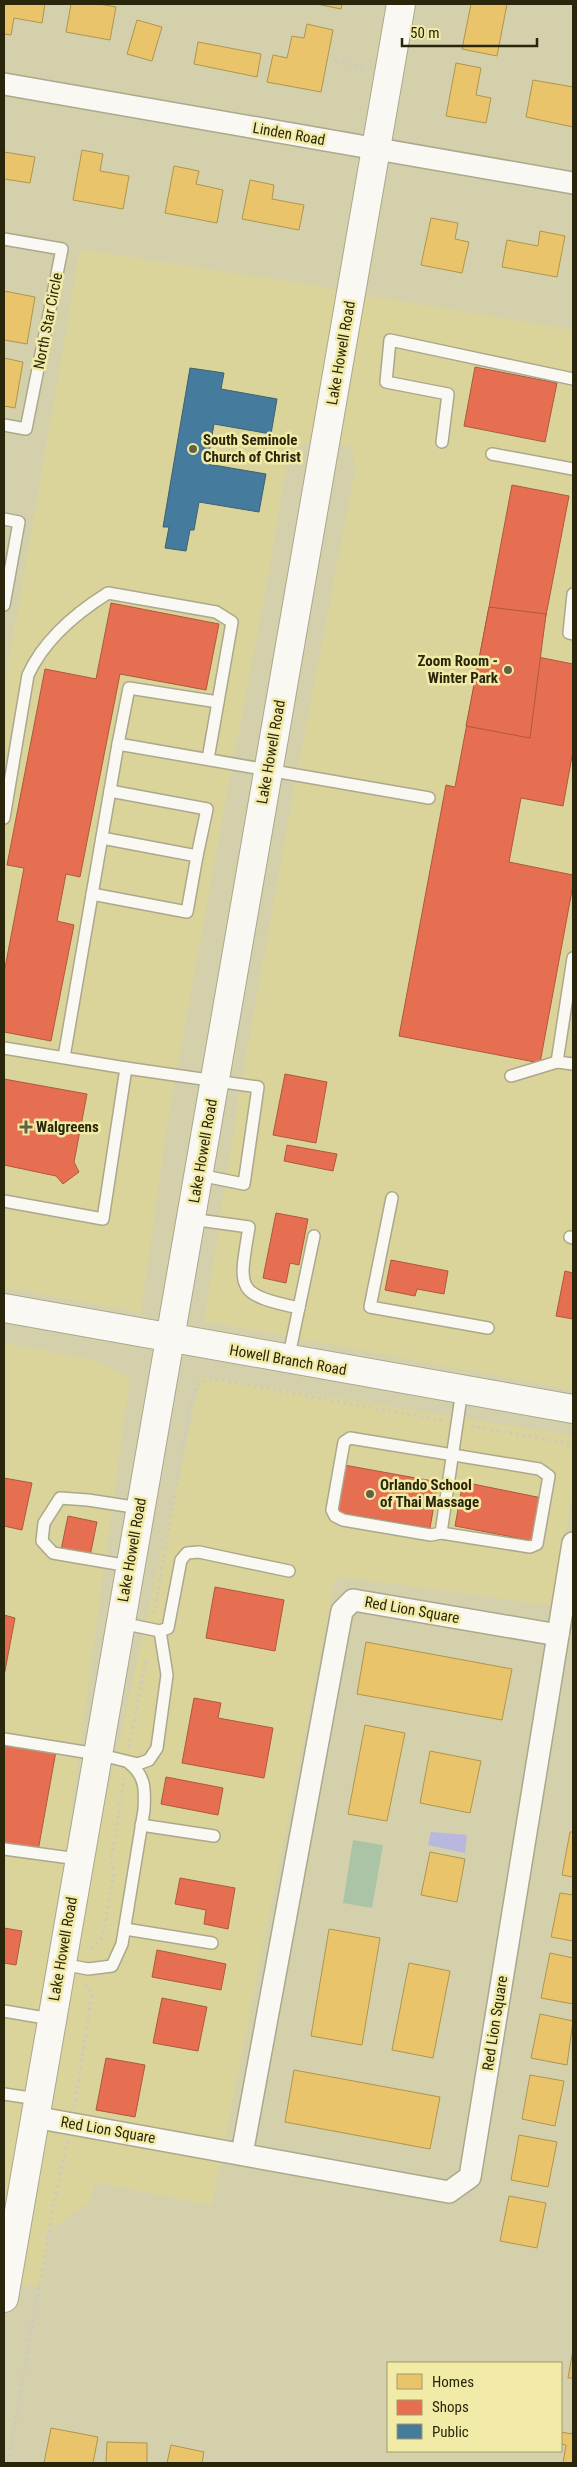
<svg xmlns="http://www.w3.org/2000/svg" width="577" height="2467" font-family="'Roboto Condensed',sans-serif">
	<rect width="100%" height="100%" fill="#d4d0ac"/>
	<g fill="#dad39a">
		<polygon points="80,249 342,290 315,444 305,443 288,456 269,572 221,826 167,1125 141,1313 4,1287 4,689"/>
		<polygon points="360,294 573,330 573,1390 204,1321 242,1077 294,789 355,469 352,445 334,444"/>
		<polygon points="4,1343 95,1360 130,1378 64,1866 68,1867 4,2242"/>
		<polygon points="201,1376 573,1436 573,1488 553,1606 336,1576 225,2140 45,2108 90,1871"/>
		<polygon points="41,2129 221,2161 212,2206 95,2182 91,2201 49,2231 42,2286 15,2285"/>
	</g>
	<polygon fill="#abc4a6" points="353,1840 383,1845 372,1908 343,1903"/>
	<polygon fill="#b8b8de" points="431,1832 467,1835 465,1853 428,1845"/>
	<g fill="#e9c46a" stroke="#af954e">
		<polygon points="4,4 45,4 42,23 14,18 11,35 4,34"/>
		<polygon points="71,4 99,4 116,7 110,40 66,32"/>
		<polygon points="317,4 342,4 341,9"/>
		<polygon points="471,4 507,4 497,56 462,49"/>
		<polygon points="137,20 162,27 152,61 127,54"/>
		<polygon points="307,24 333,30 321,92 267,82 273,55 287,58 292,36 304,38"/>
		<polygon points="198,42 261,54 257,77 194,64"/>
		<polygon points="456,63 481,68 476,95 491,98 486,123 446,116"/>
		<polygon points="533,80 573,87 573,127 526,117"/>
		<polygon points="82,150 103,154 100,171 129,176 123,209 73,200"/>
		<polygon points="4,152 35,157 30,183 4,179"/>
		<polygon points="174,166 199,171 196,184 223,190 217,223 165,213"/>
		<polygon points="250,180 274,185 272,199 304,205 299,230 242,219"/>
		<polygon points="431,218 458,223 455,239 469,242 462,273 421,265"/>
		<polygon points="540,231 565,236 557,277 502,267 507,240 538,246"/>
		<polygon points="4,291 35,297 27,344 4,340"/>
		<polygon points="4,358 23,362 15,408 4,406"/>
		<polygon points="366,1642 512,1669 502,1720 357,1694"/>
		<polygon points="365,1725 405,1733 387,1821 348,1814"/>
		<polygon points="430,1751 481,1761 470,1813 420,1803"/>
		<polygon points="570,1832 573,1832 573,1877 562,1875"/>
		<polygon points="430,1852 465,1859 457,1902 421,1895"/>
		<polygon points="560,1893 573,1895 573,1941 551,1937"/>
		<polygon points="329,1929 380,1938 362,2045 311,2036"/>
		<polygon points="550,1953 573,1958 573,2004 541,1998"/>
		<polygon points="409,1963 450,1971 433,2058 392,2050"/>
		<polygon points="540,2014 573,2021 567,2065 531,2058"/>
		<polygon points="294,2070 440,2097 430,2149 285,2122"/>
		<polygon points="530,2075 564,2081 555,2126 522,2119"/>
		<polygon points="519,2135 557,2142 548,2187 511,2180"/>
		<polygon points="509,2196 546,2203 537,2248 500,2241"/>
		<polygon points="573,2350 573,2378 568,2378"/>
		<polygon points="573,2426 573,2463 563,2463 566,2445 561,2444 561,2432 572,2434"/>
		<polygon points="51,2428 98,2437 93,2463 44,2463"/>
		<polygon points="107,2442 147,2443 147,2463 106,2463"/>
		<polygon points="171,2445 204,2452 202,2463 167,2463"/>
	</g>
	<g fill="#e76f51" stroke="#ae593c">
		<polygon points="475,367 557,383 545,442 464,426"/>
		<polygon points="512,485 569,496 538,657 573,664 573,751 563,806 521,798 509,862 573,875 573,885 540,1063 399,1036 446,785 455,787"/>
		<polygon points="111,603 219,624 206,690 120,674 80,877 66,874 57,921 74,925 51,1041 4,1032 4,973 24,868 7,865 45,669 96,679"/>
		<polygon points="489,607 546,614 530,738 466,726"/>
		<polygon points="285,1074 327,1082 316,1143 273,1135"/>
		<polygon points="4,1079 87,1094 74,1162 79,1172 63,1184 56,1176 4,1165"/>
		<polygon points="287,1145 337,1154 333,1171 284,1161"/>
		<polygon points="276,1213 308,1219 299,1265 290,1263 286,1283 263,1278"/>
		<polygon points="391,1260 448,1271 444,1294 417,1289 415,1296 385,1290"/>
		<polygon points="565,1271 573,1273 573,1319 556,1316"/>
		<polygon points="344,1465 438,1482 430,1528 336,1512"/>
		<polygon points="4,1478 32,1483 22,1530 4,1526"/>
		<polygon points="463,1482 542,1498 533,1541 455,1526"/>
		<polygon points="68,1516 97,1522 90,1556 61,1550"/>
		<polygon points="215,1587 284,1600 275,1651 206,1638"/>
		<polygon points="4,1615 15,1618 4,1676"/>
		<polygon points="194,1698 221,1703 218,1718 273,1728 264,1778 182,1763"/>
		<polygon points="4,1741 56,1751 38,1851 4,1844"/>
		<polygon points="166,1777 223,1788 218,1815 161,1804"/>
		<polygon points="180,1878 235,1888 228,1929 204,1924 206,1910 175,1904"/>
		<polygon points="4,1928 22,1931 16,1965 4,1963"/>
		<polygon points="157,1950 226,1964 221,1990 152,1977"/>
		<polygon points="162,1998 207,2007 198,2051 153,2043"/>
		<polygon points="106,2058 145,2065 135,2117 96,2110"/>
	</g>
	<polygon fill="#457b9d" stroke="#3d6271" points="190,368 224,373 221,389 277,399 271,434 214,424 207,464 266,474 259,512 199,502 194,530 190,530 186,551 165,548 169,527 163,527"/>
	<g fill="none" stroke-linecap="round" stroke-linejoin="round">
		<defs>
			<g id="lane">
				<polyline points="4,239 62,249 26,429 4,425"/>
				<polyline points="442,442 448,394 386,382 390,340 573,379"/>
				<polyline points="492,454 573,469"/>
				<polyline points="4,519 19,522 4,605"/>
				<polyline points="573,594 569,633 573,634"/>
				<polyline points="118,744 129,688 218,702"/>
				<polyline points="110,791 207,809 197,856"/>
				<path d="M4,818L28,675C44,640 76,613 108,593L216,612L232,622L208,759"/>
				<polyline points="92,894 187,912 197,856 102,838"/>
				<polyline points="4,1048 126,1068 103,1219 4,1201"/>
				<polyline points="64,1057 118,744 429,798"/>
				<polyline points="557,1062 573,958"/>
				<polyline points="126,1068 258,1087 244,1184 199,1175"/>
				<polyline points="511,1076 557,1062 573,1064"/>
				<polyline points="392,1198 370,1307 488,1328"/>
				<path d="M191,1219L249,1227C239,1289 234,1294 299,1308"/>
				<polyline points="570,1237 573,1238"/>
				<polyline points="288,1360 314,1236"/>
				<polygon points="350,1438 539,1469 549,1476 537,1544 530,1547 441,1533 431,1535 343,1520 335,1516 332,1510 344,1442"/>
				<polyline points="441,1533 462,1390"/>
				<polyline points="129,1566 53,1553 42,1541 44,1523 60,1498 88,1500 140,1508"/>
				<polyline points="121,1623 160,1631 168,1628 181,1560 187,1553 199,1552 289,1571"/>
				<polyline points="4,1739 97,1754 138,1764 149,1760 157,1748 167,1675 160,1631"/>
				<polyline points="141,1825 214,1836"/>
				<polyline points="4,1849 78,1859"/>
				<polyline points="125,1929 212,1943"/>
				<path d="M62,1964L88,1969L112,1966L122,1944L144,1810C145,1790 146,1776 129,1763"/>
				<polyline points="4,2011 51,2019"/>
				<polyline points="4,2094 37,2099"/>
			</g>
			<g id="street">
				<polyline points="4,84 573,183"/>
				<polyline points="34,2117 449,2192 470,2177 573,1543"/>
				<polyline points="242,2154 342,1611 353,1600 558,1635"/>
			</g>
			<g id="secondary">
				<polyline points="4,1308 573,1409"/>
				<polyline points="4,2298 401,4"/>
			</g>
		</defs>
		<use href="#lane" stroke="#aba88c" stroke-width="14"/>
		<use href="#street" stroke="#aba88c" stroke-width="24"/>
		<use href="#secondary" stroke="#aba88c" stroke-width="30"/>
		<g stroke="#cccac0" stroke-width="3" stroke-dasharray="2.5 4" stroke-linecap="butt">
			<polyline points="335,61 363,67"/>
			<polyline points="471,1426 573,1444"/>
			<polyline points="154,1614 192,1396 200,1382 215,1379 445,1421"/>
			<polyline points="129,1747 146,1659"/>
			<polyline points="91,1948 103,1937 114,1872 111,1862 124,1778"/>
			<polyline points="74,2107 92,1994 86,1984"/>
			<polyline points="8,2463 54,2201 68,2142"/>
		</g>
		<use href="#lane" stroke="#f9f8f3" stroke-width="11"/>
		<use href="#street" stroke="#f9f8f3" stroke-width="21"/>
		<use href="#secondary" stroke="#f9f8f3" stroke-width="28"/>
	</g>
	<g fill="#656243" stroke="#f2eba8" stroke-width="2">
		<circle cx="193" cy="449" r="5"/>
		<circle cx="508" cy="670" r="5"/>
		<path d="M23.5 1119.5h5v5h5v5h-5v5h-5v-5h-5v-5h5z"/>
		<circle cx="370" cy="1494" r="5"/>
	</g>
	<g text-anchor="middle" stroke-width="5" stroke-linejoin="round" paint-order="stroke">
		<g font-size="15" fill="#29260b" stroke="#f2eba8">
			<text transform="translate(289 134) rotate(10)" y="5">Linden Road</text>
			<text transform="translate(48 321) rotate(-79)" y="5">North Star Circle</text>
			<text transform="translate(341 353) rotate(-80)" y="5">Lake Howell Road</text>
			<text transform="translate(271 752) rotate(-80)" y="5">Lake Howell Road</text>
			<text transform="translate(203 1151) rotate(-80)" y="5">Lake Howell Road</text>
			<text transform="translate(288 1360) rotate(10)" y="5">Howell Branch Road</text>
			<text transform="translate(132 1550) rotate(-80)" y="5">Lake Howell Road</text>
			<text transform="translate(412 1610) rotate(10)" y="5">Red Lion Square</text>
			<text transform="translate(63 1949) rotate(-80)" y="5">Lake Howell Road</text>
			<text transform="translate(495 2023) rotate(-81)" y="5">Red Lion Square</text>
			<text transform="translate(108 2130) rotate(10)" y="5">Red Lion Square</text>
		</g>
		<g font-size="15" font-weight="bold" fill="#29260b" stroke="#f2eba8" text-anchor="start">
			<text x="203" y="445">South Seminole<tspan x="203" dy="17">Church of Christ</tspan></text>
			<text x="498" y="666" text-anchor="end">Zoom Room -<tspan x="498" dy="17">Winter Park</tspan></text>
			<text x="36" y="1132">Walgreens</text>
			<text x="380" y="1490">Orlando School<tspan x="380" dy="17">of Thai Massage</tspan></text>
		</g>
	</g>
	<rect width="577" height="2467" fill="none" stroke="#29260b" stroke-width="10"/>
	<rect x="387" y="2362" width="175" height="90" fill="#f2eba8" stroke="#a29c69"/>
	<rect x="397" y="2374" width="25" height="15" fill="#e9c46a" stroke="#a29c69"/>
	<text x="432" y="2387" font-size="15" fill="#29260b">Homes</text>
	<rect x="397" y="2400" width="25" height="15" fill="#e76f51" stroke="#a29c69"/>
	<text x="432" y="2412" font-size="15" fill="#29260b">Shops</text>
	<rect x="397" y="2424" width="25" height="15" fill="#457b9d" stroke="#a29c69"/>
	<text x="432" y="2437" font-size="15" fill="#29260b">Public</text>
	<path d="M402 38v8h135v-8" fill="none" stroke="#29260b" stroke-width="2.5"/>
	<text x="410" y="38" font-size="15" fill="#29260b" stroke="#f2eba8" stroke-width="4" paint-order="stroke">50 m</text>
</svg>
